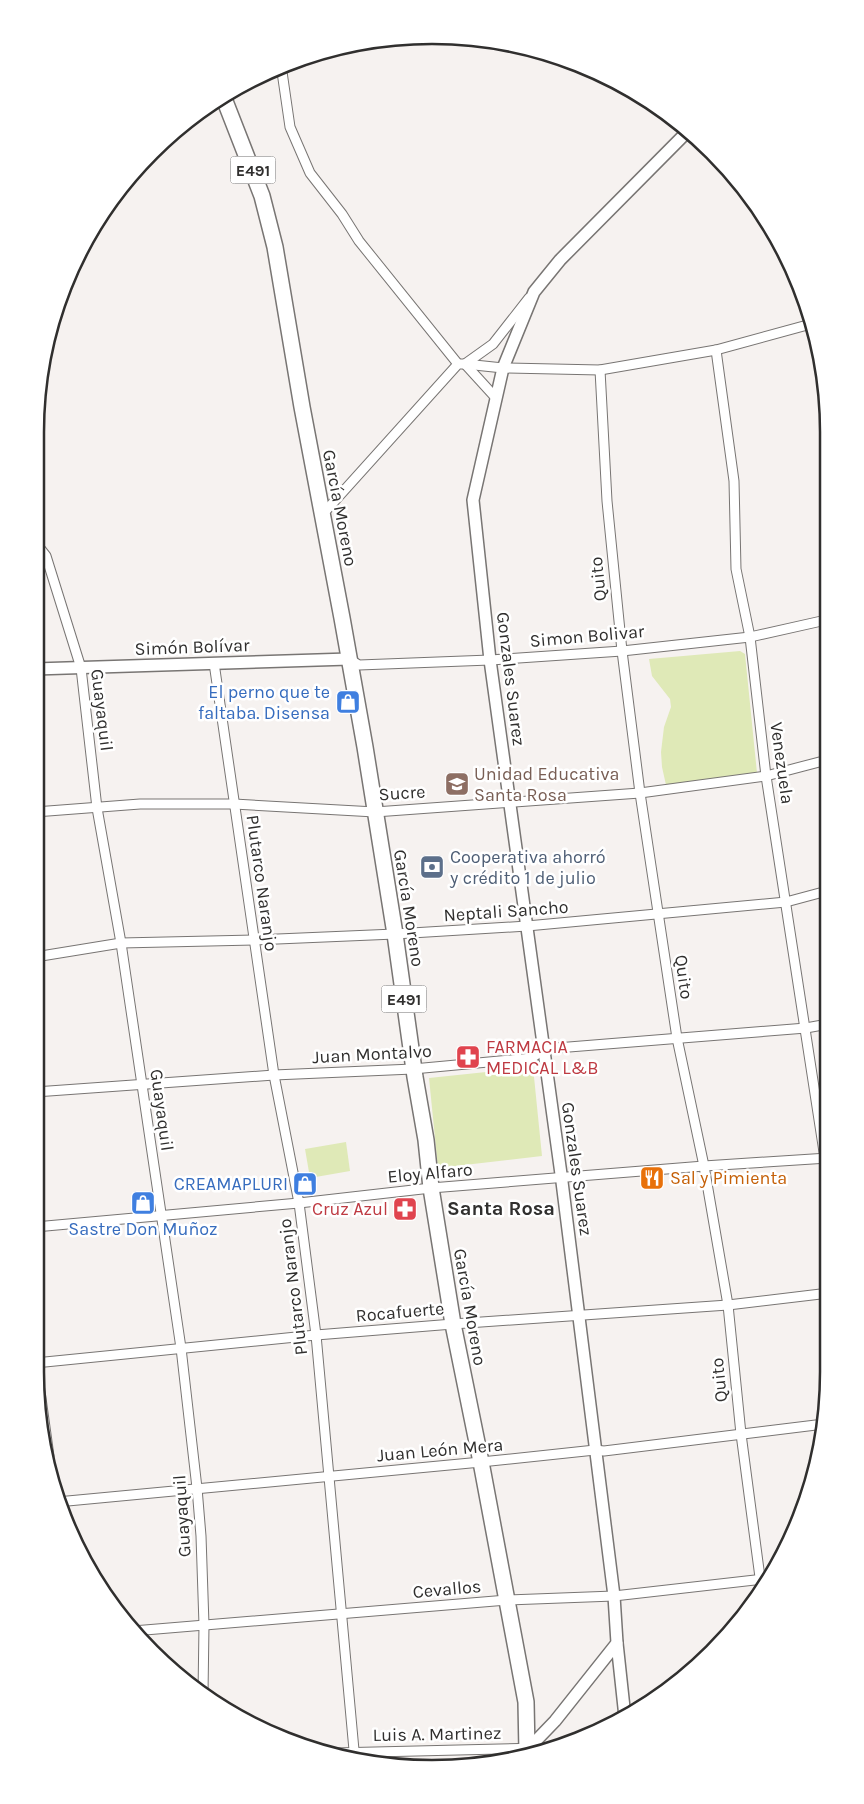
<svg xmlns="http://www.w3.org/2000/svg" width="864" height="1804" font-family="Karla,sans-serif">
	<rect width="100%" height="100%" fill="#f6f2f0"/>
	<g fill="#dfe9b7">
		<polygon points="740,651 745,654 757,773 666,785 662,767 661,752 664,727 671,707 670,699 652,676 649,659"/>
		<polygon points="533,1067 542,1156 438,1168 429,1078"/>
		<polygon points="346,1142 350,1171 310,1178 305,1149"/>
	</g>
	<g fill="none" stroke-linecap="round" stroke-linejoin="round">
		<defs>
			<g id="minor">
				<polyline points="281,65 290,127 310,173 342,214 359,241 458,364"/>
				<polyline points="716,350 734,481 736,569 750,637 766,776 828,1178"/>
				<polyline points="465,364 503,368 600,370 716,350 811,324"/>
				<polyline points="465,364 496,398"/>
				<polyline points="600,370 607,501 622,651 640,793 677,1038 704,1166 728,1305 741,1434 761,1585"/>
				<polyline points="322,515 458,364 465,364 493,344 529,298"/>
				<polyline points="35,542 46,556 81,668 97,808 121,943 181,1348 197,1488 201,1536 204,1625 203,1694"/>
				<polyline points="349,659 359,665 490,660 622,651 750,637 826,620"/>
				<polyline points="214,663 274,1075 299,1203 316,1335 355,1761"/>
				<polyline points="35,812 140,804 234,804 375,812 640,793 766,776 827,760"/>
				<polyline points="35,957 121,943 254,940 395,934 527,926 786,902 827,891"/>
				<polyline points="35,1092 274,1075 413,1069 532,1058 544,1049 806,1028 828,1024"/>
				<polyline points="35,1227 299,1203 431,1188 704,1166 828,1158"/>
				<polyline points="35,1355 49,1456"/>
				<polyline points="35,1363 316,1335 453,1324 728,1305 829,1293"/>
				<polyline points="57,1502 481,1462 595,1450 604,1451 824,1424"/>
				<polyline points="133,1631 507,1600 614,1596 764,1579"/>
				<polyline points="333,1753 542,1748"/>
			</g>
			<g id="tertiary">
				<polyline points="35,669 349,659"/>
				<polyline points="617,1643 625,1717"/>
				<polyline points="528,1749 555,1721 617,1643 614,1596 561,1174 490,660 473,500 503,368 534,292 560,260 688,131"/>
			</g>
			<polyline id="trunk" points="223,96 262,196 275,247 302,407 342,618 365,747 395,934 415,1077 426,1140 431,1188 453,1324 481,1462 526,1702 527,1752"/>
		</defs>
		<use href="#minor" stroke="#787573" stroke-width="11"/>
		<use href="#tertiary" stroke="#787573" stroke-width="14"/>
		<use href="#trunk" stroke="#787573" stroke-width="18"/>
		<use href="#minor" stroke="#fff" stroke-width="9"/>
		<use href="#tertiary" stroke="#fff" stroke-width="11"/>
		<use href="#trunk" stroke="#fff" stroke-width="15"/>
	</g>
	<defs>
		<symbol id="shop-square" viewBox="-11 -11 22 22"><rect x="-9" y="-9" width="18" height="18" rx="4" fill="#3f7fe0" stroke="#fff"/><path d="M-5-2.5h2.3a2.7 3.5 0 0 1 5.4 0H5L5.5 6h-11ZM-1.5-2.5h3a1.5 2.3 0 0 0-3 0Z" fill="#fff"/></symbol>
		<symbol id="school-square" viewBox="-11 -11 22 22"><rect x="-9" y="-9" width="18" height="18" rx="4" fill="#8d6e63" stroke="#fff"/><path d="M0-5L7-2L0 1L-7-2ZM-4 1L0 2.5L4 1V4Q0 6-4 4Z" fill="#fff"/></symbol>
		<symbol id="bank-square" viewBox="-11 -11 22 22"><rect x="-9" y="-9" width="18" height="18" rx="4" fill="#5c6f8a" stroke="#fff"/><path d="M-6-4H6V4H-6ZM0-2.3a2.3 2.3 0 1 0 0 4.6a2.3 2.3 0 1 0 0-4.6Z" fill="#fff"/></symbol>
		<symbol id="pharmacy-square" viewBox="-11 -11 22 22"><rect x="-9" y="-9" width="18" height="18" rx="4" fill="#e0444e" stroke="#fff"/><path d="M-2-6h4v4h4v4h-4v4h-4v-4h-4v-4h4Z" fill="#fff"/></symbol>
		<symbol id="restaurant-square" viewBox="-11 -11 22 22"><rect x="-9" y="-9" width="18" height="18" rx="4" fill="#e8710a" stroke="#fff"/><path d="M-5-6h1v4h1v-4h1v4h1v-4h1v5L-1.5 .5V6h-2V.5L-5-1ZM5-6V6H3V1.5H1.5Q1.5-4 5-6Z" fill="#fff"/></symbol>
	</defs>
	<g fill-rule="evenodd">
		<use href="#shop-square" x="334" y="688" width="28" height="28"/>
		<use href="#school-square" x="443" y="770" width="28" height="28"/>
		<use href="#bank-square" x="418" y="853" width="28" height="28"/>
		<use href="#pharmacy-square" x="454" y="1043" width="28" height="28"/>
		<use href="#restaurant-square" x="638" y="1164" width="28" height="28"/>
		<use href="#shop-square" x="291" y="1170" width="28" height="28"/>
		<use href="#shop-square" x="129" y="1189" width="28" height="28"/>
		<use href="#pharmacy-square" x="391" y="1195" width="28" height="28"/>
	</g>
	<g text-anchor="middle" stroke-width="5" stroke-linejoin="round" paint-order="stroke">
		<g fill="#fff" stroke="#6e6d6d" stroke-width="1">
			<rect x="230.5" y="156.5" width="45" height="27" rx="4"/>
			<rect x="381.5" y="985.5" width="45" height="27" rx="4"/>
		</g>
		<g font-size="16" font-weight="bold" fill="#302f2e">
			<text x="253" y="176">E491</text>
			<text x="404" y="1005">E491</text>
		</g>
		<g font-size="18" fill="#302f2e" stroke="#fff">
			<text transform="translate(340 508) rotate(79)" y="6">García Moreno</text>
			<text transform="translate(598 579) rotate(-96)" y="6">Quito</text>
			<text transform="translate(587 636) rotate(-5)" y="6">Simon Bolivar</text>
			<text transform="translate(192 647) rotate(-2)" y="6">Simón Bolívar</text>
			<text transform="translate(511 679) rotate(83)" y="6">Gonzales Suarez</text>
			<text transform="translate(102 710) rotate(83)" y="6">Guayaquil</text>
			<text transform="translate(782 763) rotate(82)" y="6">Venezuela</text>
			<text transform="translate(402 793) rotate(-4)" y="6">Sucre</text>
			<text transform="translate(262 883) rotate(82)" y="6">Plutarco Naranjo</text>
			<text transform="translate(409 908) rotate(81)" y="6">García Moreno</text>
			<text transform="translate(506 911) rotate(-4)" y="6">Neptali Sancho</text>
			<text transform="translate(684 977) rotate(82)" y="6">Quito</text>
			<text transform="translate(372 1054) rotate(-3)" y="6">Juan Montalvo</text>
			<text transform="translate(162 1110) rotate(82)" y="6">Guayaquil</text>
			<text transform="translate(577 1169) rotate(82)" y="6">Gonzales Suarez</text>
			<text transform="translate(430 1173) rotate(-5)" y="6">Eloy Alfaro</text>
			<text transform="translate(293 1287) rotate(-97)" y="6">Plutarco Naranjo</text>
			<text transform="translate(470 1307) rotate(80)" y="6">García Moreno</text>
			<text transform="translate(400 1312) rotate(-5)" y="6">Rocafuerte</text>
			<text transform="translate(719 1380) rotate(-96)" y="6">Quito</text>
			<text transform="translate(440 1450) rotate(-5)" y="6">Juan León Mera</text>
			<text transform="translate(182 1516) rotate(-94)" y="6">Guayaquil</text>
			<text transform="translate(447 1589) rotate(-5)" y="6">Cevallos</text>
			<text transform="translate(437 1734) rotate(-1)" y="6">Luis A. Martinez</text>
		</g>
		<g font-size="18" fill="#366cbe" stroke="#fff" text-anchor="end">
			<text x="330" y="698">El perno que te<tspan x="330" dy="21">faltaba. Disensa</tspan></text>
			<text x="288" y="1190">CREAMAPLURI</text>
			<text x="143" y="1235" text-anchor="middle">Sastre Don Muñoz</text>
		</g>
		<g font-size="18" fill="#785e54" stroke="#fff" text-anchor="start">
			<text x="474" y="780">Unidad Educativa<tspan x="474" dy="21">Santa Rosa</tspan></text>
		</g>
		<g font-size="18" fill="#4e5e75" stroke="#fff" text-anchor="start">
			<text x="450" y="863">Cooperativa ahorró<tspan x="450" dy="21">y crédito 1 de julio</tspan></text>
		</g>
		<g font-size="18" fill="#be3a42" stroke="#fff" text-anchor="start">
			<text x="486" y="1053">FARMACIA<tspan x="486" dy="21">MEDICAL L&amp;B</tspan></text>
			<text x="388" y="1215" text-anchor="end">Cruz Azul</text>
		</g>
		<g font-size="18" fill="#c56008" stroke="#fff" text-anchor="start">
			<text x="670" y="1184">Sal y Pimienta</text>
		</g>
		<g font-size="20" font-weight="bold" fill="#302f2e" stroke="#fff">
			<text x="501" y="1215">Santa Rosa</text>
		</g>
	</g>
	<path d="M0 0H864V1804H0ZM432 44H432A388 388 0 0 1 820 432V1372A388 388 0 0 1 432 1760H432A388 388 0 0 1 44 1372V432A388 388 0 0 1 432 44Z" fill="#fff" fill-rule="evenodd"/>
	<path fill="none" stroke="#302f2e" stroke-width="2.5" d="M432 44H432A388 388 0 0 1 820 432V1372A388 388 0 0 1 432 1760H432A388 388 0 0 1 44 1372V432A388 388 0 0 1 432 44Z"/>
</svg>
